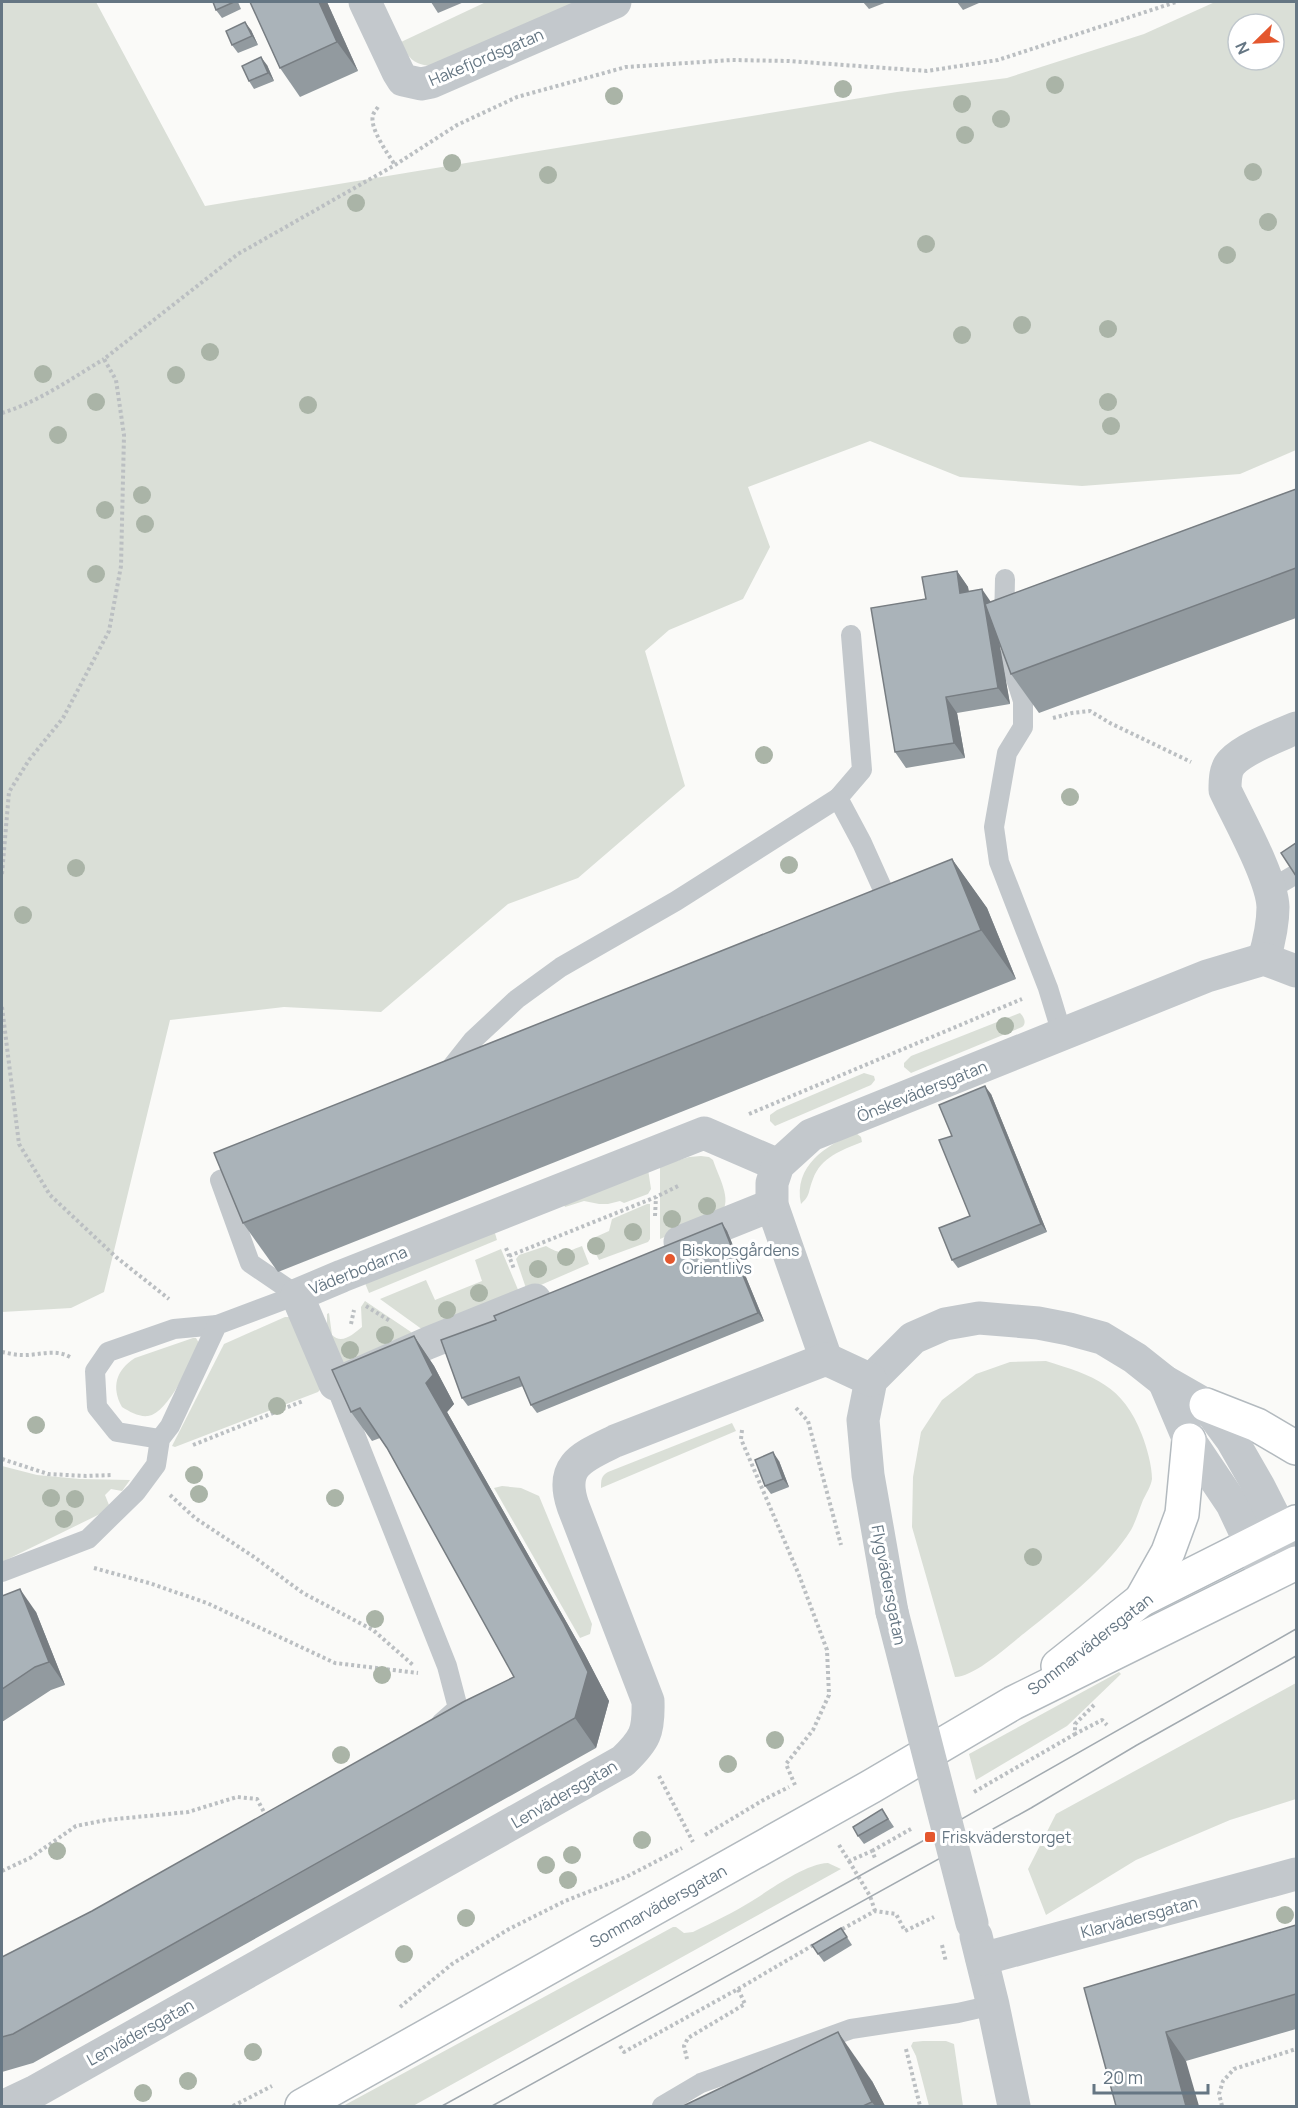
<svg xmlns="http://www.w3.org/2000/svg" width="1298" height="2108" font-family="Manrope,sans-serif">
	<rect width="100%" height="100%" fill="#fafaf8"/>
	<g fill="#dadfd7" fill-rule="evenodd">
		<path d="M2,2H96L205,206L897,92L1007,78L1144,34L1215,2H1296V450L1240,474L1082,486L960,477L870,441L748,487L770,547L743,599L669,630L645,651L685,786L578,878L508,904L381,1012L284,1007L170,1020L104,1292L71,1308L2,1312ZM1238,24H1274V60H1238Z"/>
		<path d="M486,2H579L430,66C412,64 408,57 401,42Z"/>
		<path d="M1020,1013C1024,1017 1027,1023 1022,1027L911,1073L904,1067V1063L911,1056Z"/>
		<polygon points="864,1073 874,1076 875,1080 871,1085 775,1126 770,1121 770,1115 777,1110"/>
		<path d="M856,1133L861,1137L862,1142C842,1150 821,1157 813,1179C808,1191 811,1195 801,1204C793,1166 826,1145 856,1133Z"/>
		<path d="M701,1156L709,1157L713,1160C718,1176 733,1200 721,1213L660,1239V1166L689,1157Z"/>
		<polygon points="648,1169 651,1189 648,1194 624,1203 620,1201 608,1204 599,1204 584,1201 565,1207 564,1205"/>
		<polygon points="647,1204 650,1204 650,1239 648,1242 599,1260 589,1240 609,1231 612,1219"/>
		<polygon points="494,1230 497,1240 369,1293 365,1283"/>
		<path d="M546,1246C562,1256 566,1252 582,1246L589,1264L527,1291L516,1259L519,1255Z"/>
		<polygon points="501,1249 519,1292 423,1330 380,1299 426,1280 435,1300 482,1281 475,1260"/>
		<path d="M365,1301L411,1332L413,1337L345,1368L327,1331V1314L329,1313L332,1335C342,1345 353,1334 362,1327L361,1307Z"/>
		<polygon points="285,1317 291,1317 325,1384 318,1392 175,1447 172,1446 224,1344"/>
		<path d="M193,1338H196L199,1343C191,1361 169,1413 148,1416C139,1417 130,1412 122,1407C111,1387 116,1370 135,1358Z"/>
		<path d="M1046,1361C1094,1376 1123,1385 1142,1435C1147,1448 1152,1466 1152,1479C1151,1486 1146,1494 1143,1500C1139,1510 1136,1521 1131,1530C1109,1566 1060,1605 1027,1631C1010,1644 975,1677 955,1677L912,1527L913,1477L921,1432L942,1400L976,1374L1010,1362Z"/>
		<path d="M732,1423L736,1431L601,1488C601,1480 601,1476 608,1472Z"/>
		<polygon points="2,1466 37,1475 80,1479 130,1480 122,1491 111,1489 105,1495 109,1505 102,1513 2,1562"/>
		<polygon points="502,1486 521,1488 539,1496 592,1624 590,1634 580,1638 494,1488"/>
		<polygon points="1119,1672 1121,1674 1067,1726 976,1780 969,1754"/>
		<polygon points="1296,1683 1296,1799 1230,1820 1136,1860 1046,1915 1028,1869 1056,1814"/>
		<path d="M828,1863L841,1869L413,2106H343L673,1927H676L684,1933L693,1932C713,1922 733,1913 752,1901C771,1889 805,1864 828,1863Z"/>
		<polygon points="923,2041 946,2041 954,2044 963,2106 929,2106 916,2056 911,2046 913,2042"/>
	</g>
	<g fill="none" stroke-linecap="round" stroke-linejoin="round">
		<defs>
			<g id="secondary">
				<polyline points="1206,1405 1257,1425 1296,1448"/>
				<polyline points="1141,1600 1168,1552 1182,1514 1189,1440"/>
				<polyline points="1058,1666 1141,1600 1296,1522"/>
				<polyline points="302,2106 872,1786 1013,1703 1296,1563"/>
			</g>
		</defs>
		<use href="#secondary" stroke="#b3babf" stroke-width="36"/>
		<g stroke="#bbbfc2" stroke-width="4" stroke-dasharray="3 3" stroke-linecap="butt">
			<path d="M378,107C376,110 374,112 373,115C369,128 388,154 395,165"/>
			<path d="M2,413C38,402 71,379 104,359"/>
			<polyline points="1053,718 1072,713 1090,711 1110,723 1191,762"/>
			<polyline points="2,874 9,792 29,760 63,718 109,631 121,566 124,435 116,380 104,359 238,254 395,165 457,125 517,97 626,67 732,60 789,61 927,71 998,60 1176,2"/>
			<polyline points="2,1007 19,1144 50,1195 116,1257 169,1299"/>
			<polyline points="749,1114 1022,999"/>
			<polyline points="655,1216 656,1197"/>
			<polyline points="506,1248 514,1269"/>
			<polyline points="509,1256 656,1197 680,1185"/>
			<polyline points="366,1306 390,1321"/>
			<polyline points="351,1324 354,1310"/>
			<path d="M2,1352C8,1353 15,1355 21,1355C38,1356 54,1348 70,1357"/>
			<polyline points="796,1408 808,1421 841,1545"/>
			<polyline points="742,1430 741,1439 799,1575 827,1650 829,1695 813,1730 786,1764 795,1785"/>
			<polyline points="193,1445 303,1401"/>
			<polyline points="2,1459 48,1474 86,1476 111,1475"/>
			<polyline points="170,1495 195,1518 254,1557 303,1593 373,1630 413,1665"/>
			<polyline points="94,1568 149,1583 207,1603 335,1663 418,1673"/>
			<polyline points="1094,1705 1075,1724 1075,1734 1102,1720 1107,1725"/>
			<polyline points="659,1776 693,1842"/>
			<polyline points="974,1792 1075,1734"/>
			<polyline points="705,1835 765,1799 789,1787"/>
			<polyline points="839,1845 849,1861 872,1851 875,1858"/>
			<polyline points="872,1851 911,1829"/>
			<polyline points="849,1861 870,1896 875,1911"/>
			<polyline points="2,1871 30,1858 76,1826 106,1820 188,1812 237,1797 257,1799 266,1816"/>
			<polyline points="837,1932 875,1911 896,1914 905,1931 934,1917"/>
			<polyline points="738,1989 815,1944"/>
			<polyline points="400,2007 452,1964 509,1929 565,1901 626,1877 682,1848"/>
			<polyline points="620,2046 624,2052 738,1989 745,2004 688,2038 684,2046 687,2059"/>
			<polyline points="906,2049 920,2106"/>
			<polyline points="233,2106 272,2086"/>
			<polyline points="1222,2106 1219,2094 1223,2081 1234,2069 1296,2049"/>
		</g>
		<g stroke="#c3c8cc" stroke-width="20">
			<polyline points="1004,623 1005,579"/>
			<polyline points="1009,657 1023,701 1023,727 1007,753 994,827 999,862 1048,988 1062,1034"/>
			<polyline points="838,798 862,770 851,635"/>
			<polyline points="1269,890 1296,874"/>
			<polyline points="448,1078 450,1069 473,1040 517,999 561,967 676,901 838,798 862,843 884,892 882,912"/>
			<polyline points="250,1170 220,1180 250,1263 297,1295"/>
			<polyline points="335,1384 447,1666 458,1708 441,1723"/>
			<polyline points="160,1439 117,1432 97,1407 95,1371 108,1352 174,1329 217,1325"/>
			<polyline points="2,1572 88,1539 136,1492 156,1465 160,1439 170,1426 217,1325 297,1295"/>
			<polyline points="662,2106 701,2083 851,2029 958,2013 993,2005"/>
		</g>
		<g stroke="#c3c8cc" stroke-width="33">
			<polyline points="365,2 398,72 403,80 421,84 431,82 615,2"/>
			<path d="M1264,959C1269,942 1273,925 1273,907C1272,878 1238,818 1225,790C1225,780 1225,769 1232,762C1245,748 1278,736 1296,728"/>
			<polyline points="680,1242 772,1205"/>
			<polyline points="535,1300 428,1343 335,1384 297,1295 342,1276 704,1133 778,1165"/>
			<polyline points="826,1359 772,1205 772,1183 778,1165 811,1135 1207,976 1264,959 1296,971"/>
			<polyline points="1164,1381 1189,1440 1232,1504 1267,1578"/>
			<polyline points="892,1612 868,1475 863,1420 871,1380 913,1338 945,1324 979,1318 1038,1323 1069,1329 1102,1338 1135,1358 1164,1381 1206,1405 1232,1440 1259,1487 1296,1560"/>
			<polyline points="976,1936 993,2005 1014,2106"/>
			<polyline points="982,1959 1296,1874"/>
			<path d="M4,2106L36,2091L623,1761C645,1740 649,1732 648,1701L573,1506C559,1465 582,1457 615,1441L826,1359L871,1380"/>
		</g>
		<use href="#secondary" stroke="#fff" stroke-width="33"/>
		<g stroke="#a2aab0" stroke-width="1.5">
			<polyline points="442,2106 930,1837 1296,1629"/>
			<polyline points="492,2106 1031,1808 1137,1745 1296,1656"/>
		</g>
		<polyline stroke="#bbbfc2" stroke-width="4" stroke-dasharray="3 3" stroke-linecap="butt" points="942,1945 946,1962"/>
		<polyline stroke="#c3c8cc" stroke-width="33" points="892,1612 972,1923"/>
	</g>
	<g fill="#aab4a7">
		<circle cx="1055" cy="85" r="9"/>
		<circle cx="843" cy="89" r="9"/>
		<circle cx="614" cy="96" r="9"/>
		<circle cx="962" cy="104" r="9"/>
		<circle cx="1001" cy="119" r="9"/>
		<circle cx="965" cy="135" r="9"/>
		<circle cx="452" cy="163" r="9"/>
		<circle cx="1253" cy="172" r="9"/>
		<circle cx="548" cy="175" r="9"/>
		<circle cx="356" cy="203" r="9"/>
		<circle cx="1268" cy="222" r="9"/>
		<circle cx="926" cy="244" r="9"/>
		<circle cx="1227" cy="255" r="9"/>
		<circle cx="1022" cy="325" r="9"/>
		<circle cx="1108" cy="329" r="9"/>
		<circle cx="962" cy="335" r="9"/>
		<circle cx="210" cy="352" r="9"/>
		<circle cx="43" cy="374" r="9"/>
		<circle cx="176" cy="375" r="9"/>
		<circle cx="96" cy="402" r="9"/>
		<circle cx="1108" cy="402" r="9"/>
		<circle cx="308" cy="405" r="9"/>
		<circle cx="1111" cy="426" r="9"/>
		<circle cx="58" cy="435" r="9"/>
		<circle cx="142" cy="495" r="9"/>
		<circle cx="105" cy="510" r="9"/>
		<circle cx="145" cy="524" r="9"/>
		<circle cx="96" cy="574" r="9"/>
		<circle cx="764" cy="755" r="9"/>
		<circle cx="1070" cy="797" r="9"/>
		<circle cx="789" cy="865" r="9"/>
		<circle cx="76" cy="868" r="9"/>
		<circle cx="23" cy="915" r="9"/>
		<circle cx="1005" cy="1026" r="9"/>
		<circle cx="707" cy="1206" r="9"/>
		<circle cx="672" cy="1219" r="9"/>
		<circle cx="633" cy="1232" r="9"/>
		<circle cx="596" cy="1246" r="9"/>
		<circle cx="566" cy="1257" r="9"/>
		<circle cx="538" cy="1269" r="9"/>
		<circle cx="479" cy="1293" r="9"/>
		<circle cx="447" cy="1310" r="9"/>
		<circle cx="385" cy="1335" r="9"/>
		<circle cx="350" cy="1350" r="9"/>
		<circle cx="277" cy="1406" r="9"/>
		<circle cx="36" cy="1425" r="9"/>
		<circle cx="194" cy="1475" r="9"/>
		<circle cx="199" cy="1494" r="9"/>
		<circle cx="51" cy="1498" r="9"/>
		<circle cx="335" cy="1498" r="9"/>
		<circle cx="75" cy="1499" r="9"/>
		<circle cx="64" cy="1519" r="9"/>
		<circle cx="1033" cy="1557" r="9"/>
		<circle cx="375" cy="1619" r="9"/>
		<circle cx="382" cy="1675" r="9"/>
		<circle cx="775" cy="1740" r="9"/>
		<circle cx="341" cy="1755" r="9"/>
		<circle cx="728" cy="1764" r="9"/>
		<circle cx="642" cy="1840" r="9"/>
		<circle cx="57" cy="1851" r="9"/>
		<circle cx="572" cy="1855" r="9"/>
		<circle cx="546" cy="1865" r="9"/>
		<circle cx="568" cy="1880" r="9"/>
		<circle cx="1285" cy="1915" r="9"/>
		<circle cx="466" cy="1918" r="9"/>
		<circle cx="404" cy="1954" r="9"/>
		<circle cx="253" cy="2052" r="9"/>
		<circle cx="188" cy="2081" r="9"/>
		<circle cx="143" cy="2093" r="9"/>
	</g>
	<g fill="#929a9f">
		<polygon points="213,2 238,2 241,9 222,18 216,10"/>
		<polygon points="250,2 327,2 358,71 300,97 280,68"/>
		<polygon points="431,2 464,2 438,13"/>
		<polygon points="863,2 887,2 869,9"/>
		<polygon points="957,2 979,2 979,3 963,10"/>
		<polygon points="251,30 258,45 238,53 232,45"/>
		<polygon points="267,65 274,81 254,89 249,81"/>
		<polygon points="1296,489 1296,618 1039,713 1011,674 998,640 1010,704 957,713 965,758 906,768 895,752 926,599 957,571 968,587 969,592 990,602"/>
		<polygon points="952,859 987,908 1016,979 278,1272 243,1223"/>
		<polygon points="991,1094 1047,1232 958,1268 952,1260 970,1216 952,1136"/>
		<polygon points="722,1223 727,1231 764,1321 537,1413 531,1405 523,1386 468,1406 462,1398 496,1320"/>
		<polygon points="414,1336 434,1366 454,1404 447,1412 584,1653 609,1701 596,1748 33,2063 2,2072 2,1957 92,1911 514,1677 387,1448 380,1438 372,1441 351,1412"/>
		<polygon points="779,1461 789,1487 771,1494 765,1486"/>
		<polygon points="2,1596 36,1612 65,1685 51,1690 2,1722"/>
		<polygon points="882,1809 894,1827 864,1844 858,1836"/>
		<polygon points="1296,1925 1296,2029 1186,2061 1084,1988"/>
		<polygon points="841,1928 852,1945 824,1962 818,1954"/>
		<polygon points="872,2081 885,2106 683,2106"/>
	</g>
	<g fill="#777d82">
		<polygon points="319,2 327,2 358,71 337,42"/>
		<polygon points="245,22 251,30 258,45 252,36"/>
		<polygon points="261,57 267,65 274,81 268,73"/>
		<polygon points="957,571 968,587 971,609 960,593"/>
		<polygon points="982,589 993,605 1010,704 998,688"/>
		<polygon points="946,697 957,713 965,758 954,743"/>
		<polygon points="952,859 987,908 1016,979 981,930"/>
		<polygon points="985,1086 991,1094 1047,1232 1041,1224"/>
		<polygon points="722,1223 727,1231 764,1321 758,1313"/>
		<polygon points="414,1336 434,1366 454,1404 447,1412 584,1653 609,1701 596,1748 575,1718 426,1383"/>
		<polygon points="773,1452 779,1461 789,1487 783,1479"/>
		<polygon points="20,1589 36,1612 65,1685 49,1662"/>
		<polygon points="838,2032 872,2081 885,2106 875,2106 872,2102"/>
		<polygon points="1166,2032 1186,2061 1199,2106 1186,2106"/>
	</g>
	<g fill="#aab3b9" stroke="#777d82" stroke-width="1.5">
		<polygon points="213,2 234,2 216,10"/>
		<polygon points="250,2 319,2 337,42 280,68"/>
		<polygon points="245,22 252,36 232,45 226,31"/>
		<polygon points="261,57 268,73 249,81 242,66"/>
		<polygon points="1296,489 1296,568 1011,674 985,604"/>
		<polygon points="957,571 960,593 982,589 998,688 946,697 954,743 895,752 871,608 926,599 922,577"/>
		<polygon points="1296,843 1296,876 1281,853"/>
		<polygon points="952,859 981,930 243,1223 214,1153"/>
		<polygon points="985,1086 1041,1224 952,1260 939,1228 970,1216 939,1140 952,1136 939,1105"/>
		<polygon points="722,1223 758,1313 531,1405 519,1377 462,1398 441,1340 496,1320 494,1316"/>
		<polygon points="414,1336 433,1375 426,1383 564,1624 588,1672 575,1718 13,2034 2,2037 2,1957 92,1911 463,1702 514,1677 387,1448 360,1408 351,1412 332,1370"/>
		<polygon points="773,1452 783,1479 765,1486 755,1460"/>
		<polygon points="20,1589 49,1662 35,1667 2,1689 2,1596"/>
		<polygon points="882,1809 888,1819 858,1836 853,1827"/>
		<polygon points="1296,1925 1296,1994 1166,2032 1186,2106 1116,2106 1084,1988"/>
		<polygon points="841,1928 847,1937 818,1954 812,1945"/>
		<polygon points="838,2032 872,2102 863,2106 683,2106"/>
	</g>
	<g fill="#e4572e" stroke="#fff" stroke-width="2">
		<circle cx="670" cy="1259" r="6"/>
		<rect x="924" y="1831" width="12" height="12" rx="3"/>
	</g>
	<g text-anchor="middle" stroke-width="6" stroke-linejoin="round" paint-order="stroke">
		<g font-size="16" fill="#657683" stroke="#fff">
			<text transform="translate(486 57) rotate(-23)" y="6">Hakefjordsgatan</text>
			<text transform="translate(922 1091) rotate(-22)" y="6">Önskevädersgatan</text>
			<text transform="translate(358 1270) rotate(-22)" y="6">Väderbodarna</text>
			<text transform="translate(889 1585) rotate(79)" y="6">Flygvädersgatan</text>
			<text transform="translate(1090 1644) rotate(-38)" y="6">Sommarvädersgatan</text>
			<text transform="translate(564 1794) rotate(-30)" y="6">Lenvädersgatan</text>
			<text transform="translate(658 1906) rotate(-29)" y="6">Sommarvädersgatan</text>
			<text transform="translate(1139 1917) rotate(-15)" y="6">Klarvädersgatan</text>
			<text transform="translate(140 2032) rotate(-29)" y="6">Lenvädersgatan</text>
		</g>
		<g font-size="16" fill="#657683" stroke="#fff" text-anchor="start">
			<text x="682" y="1256">Biskopsgårdens<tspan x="682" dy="18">Orientlivs</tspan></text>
			<text x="942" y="1843">Friskväderstorget</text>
		</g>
	</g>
	<rect width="1298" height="2108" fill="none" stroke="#657683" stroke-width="6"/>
	<g transform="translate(1256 42) rotate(246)"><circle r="28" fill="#ffffff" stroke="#c1c8cd" stroke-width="1.5"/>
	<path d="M0-4.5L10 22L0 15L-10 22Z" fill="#e4572e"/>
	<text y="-9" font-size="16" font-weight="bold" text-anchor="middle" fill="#657683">N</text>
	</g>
	<path d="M1094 2084v9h114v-9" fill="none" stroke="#657683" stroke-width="3"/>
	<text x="1103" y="2084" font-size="18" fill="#657683" stroke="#ffffff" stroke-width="4.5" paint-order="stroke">20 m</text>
</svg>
